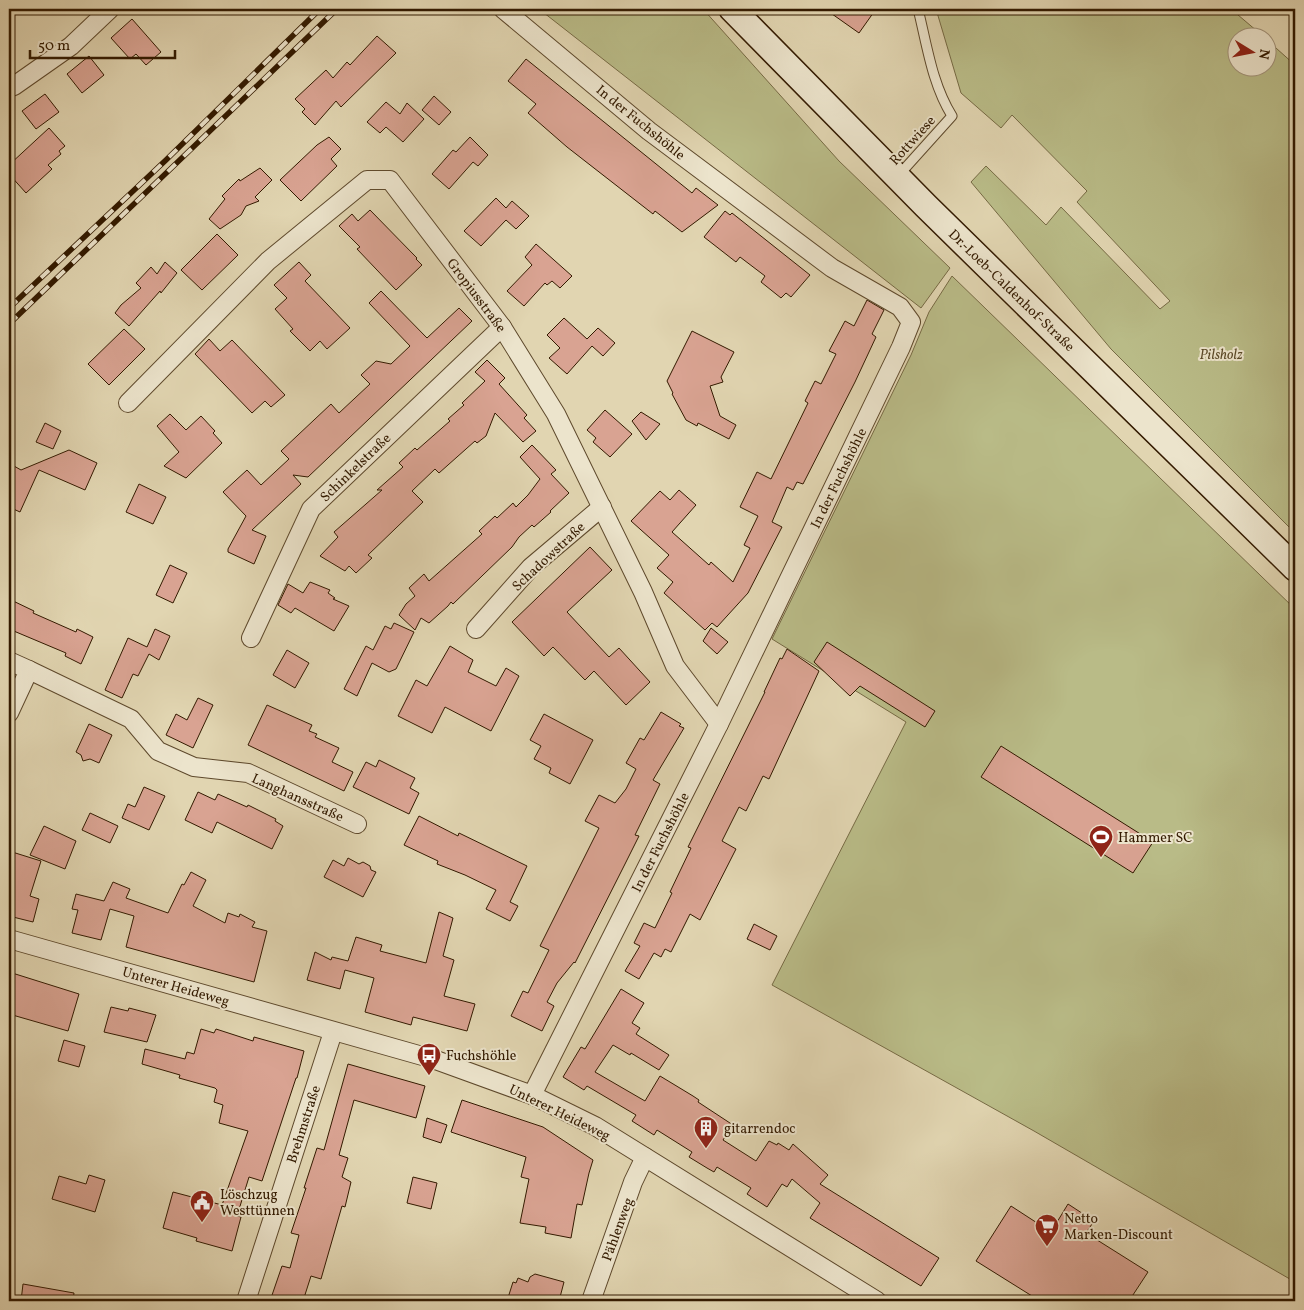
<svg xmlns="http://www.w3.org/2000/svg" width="1304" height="1310" font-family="Vollkorn,serif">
	<rect width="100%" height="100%" fill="#e1d5b1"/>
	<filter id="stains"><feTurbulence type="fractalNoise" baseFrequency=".004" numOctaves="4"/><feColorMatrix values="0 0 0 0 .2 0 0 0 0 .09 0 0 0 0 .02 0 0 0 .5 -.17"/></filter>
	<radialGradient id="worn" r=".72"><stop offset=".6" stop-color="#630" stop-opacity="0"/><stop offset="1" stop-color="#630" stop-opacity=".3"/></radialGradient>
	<g fill="#b9bb87" stroke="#766a44">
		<polygon points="539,9 703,9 839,161 950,268 921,308"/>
		<polygon points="936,9 1231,9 1264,37 1236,38 1236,68 1266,68 1267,40 1295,65 1295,533 1111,349 971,182 986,166 1046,225 1061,207 1160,309 1170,301 1077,202 1087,191 1012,115 1001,128 961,93"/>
		<polygon points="952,276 1295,609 1295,1282 1034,1131 772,985 906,722 772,639 911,355 929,312"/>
	</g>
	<g fill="#d9a392" stroke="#331a00">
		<polygon points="825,9 876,9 859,33"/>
		<polygon points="132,19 161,52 146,65 136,54 130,59 111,38"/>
		<polygon points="377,36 396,53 341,107 336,101 315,125 302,112 305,109 295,99 326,70 333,78 347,62 350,65"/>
		<polygon points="89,56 104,75 82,93 67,74"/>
		<polygon points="526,59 692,193 696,188 718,205 682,232 655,211 653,214 567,147 528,113 536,104 508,81"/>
		<polygon points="45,94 59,112 36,129 22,111"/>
		<polygon points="434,96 451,112 439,125 422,110"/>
		<polygon points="386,102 400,114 407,103 424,119 403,142 386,127 380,133 367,122"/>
		<polygon points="49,128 65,146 59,151 61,154 48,165 52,169 26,193 9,174 9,165"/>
		<polygon points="329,137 341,149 331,159 337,166 301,201 280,180 317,145"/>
		<polygon points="470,137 488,155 478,166 473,162 449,189 432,174 453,150 456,152"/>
		<polygon points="260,168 272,180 255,197 259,201 246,206 241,215 220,229 209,219 225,199 222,196 239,179 240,181"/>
		<polygon points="496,198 506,208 512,201 529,216 516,229 506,220 481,246 464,231"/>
		<polygon points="370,210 414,255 417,258 416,259 422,265 396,290 357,249 360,247 339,226 352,214 358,221"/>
		<polygon points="725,211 730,215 732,213 810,275 791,297 786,293 781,298 761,282 765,276 740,257 736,262 704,237"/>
		<polygon points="217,234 238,255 202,290 181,270"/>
		<polygon points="536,244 572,276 560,288 552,281 547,285 545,283 524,306 507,291 532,265 525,257"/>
		<polygon points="165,262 177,273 161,293 160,291 129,326 115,313 121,305 141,288 136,283 151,267 157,274"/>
		<polygon points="299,262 311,275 305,281 350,328 327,349 320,341 310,351 290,331 293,329 275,309 287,298 274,285"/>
		<polygon points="381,291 427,338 459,308 472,321 308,477 293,475 301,484 252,530 266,536 254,564 228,552 228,549 246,516 223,492 247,470 261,485 289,459 281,451 331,404 339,413 370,384 361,375 376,361 391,364 410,346 369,303"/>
		<polygon points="867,300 884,310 872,334 876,337 855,382 803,484 797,482 793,490 787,487 772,522 782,527 748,593 717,627 712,623 705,630 664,593 673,582 657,568 669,555 631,521 660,491 670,500 679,490 696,505 672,532 709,565 711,562 733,582 750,548 744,545 758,516 740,507 757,472 771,479 808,403 805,401 815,381 821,384 836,354 829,351 845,321 854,326"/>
		<polygon points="564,318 587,339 598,328 615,343 603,356 592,346 567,374 549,358 560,348 547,335"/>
		<polygon points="124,329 145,349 109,385 88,364"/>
		<polygon points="692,331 734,352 721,377 723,382 710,386 720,416 736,425 729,439 698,423 697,426 686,420 672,394 673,393 667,381"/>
		<polygon points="209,339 220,351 232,340 285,395 271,407 265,401 252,413 195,354"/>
		<polygon points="487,360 505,378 499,384 527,415 524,418 536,431 523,442 495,413 486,436 477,443 475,441 439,473 435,469 412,491 423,502 368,555 372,558 356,573 349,566 345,571 320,556 338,537 334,532 382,490 377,490 403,467 399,463 415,448 417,450 450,421 448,419 464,405 462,403 485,381 475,372"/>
		<polygon points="605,410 632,434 610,457 593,442 596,438 587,430"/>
		<polygon points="641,412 660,424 646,440 632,421"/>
		<polygon points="170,414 186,430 201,416 215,431 213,433 222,443 186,478 164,466 179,452 157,426"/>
		<polygon points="45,423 61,431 53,449 36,442"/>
		<polygon points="532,445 556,470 551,474 569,493 550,511 551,512 534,527 532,525 519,537 512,547 453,604 451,602 448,606 429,623 421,618 415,630 399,615 406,604 415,596 409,588 424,574 429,581 482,534 479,531 495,516 497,518 513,503 516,507 528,495 540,479 520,457"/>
		<polygon points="69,450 97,463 85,490 39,470 20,512 9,507 9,477 14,466 21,470"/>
		<polygon points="139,484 166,497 153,524 126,512"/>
		<polygon points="590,547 612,570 567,612 609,657 619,648 650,682 626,705 594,671 585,680 553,647 544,656 512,622"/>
		<polygon points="170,565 187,573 173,603 156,595"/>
		<polygon points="310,582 330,590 328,593 335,598 333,599 349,606 334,631 295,608 291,613 278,605 288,584 303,593"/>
		<polygon points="9,599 34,611 33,613 76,632 77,629 93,637 81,664 65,656 66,653 9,629"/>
		<polygon points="394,623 414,632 396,669 389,672 372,663 357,696 344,689 366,646 373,650 385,626 391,629"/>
		<polygon points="711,628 728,642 717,654 703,641"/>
		<polygon points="155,629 170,636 159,660 149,654 138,676 133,674 122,698 105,690 128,638 147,647"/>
		<polygon points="827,642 935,711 925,727 860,686 850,696 814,662"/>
		<polygon points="450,646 473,660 468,672 496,686 506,668 519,676 491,731 445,707 432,733 398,716 416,680 427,686"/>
		<polygon points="787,649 819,671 769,779 763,776 746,811 739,807 722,841 736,849 700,920 690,914 671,952 665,949 661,957 654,953 639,979 625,971 640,946 634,943 644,923 655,928 672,893 670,892 691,848 688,847 765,692 764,692 780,658 782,659"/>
		<polygon points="287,650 309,663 295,688 273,675"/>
		<polygon points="198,698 213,705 193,748 166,735 176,714 187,720"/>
		<polygon points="267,705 312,725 309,731 317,734 315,737 339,748 332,762 353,772 344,791 248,745"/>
		<polygon points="661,712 681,724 679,726 684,728 653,780 660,784 635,835 639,836 625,864 575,963 574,962 557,983 547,1002 554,1006 542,1031 511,1016 523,991 528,993 549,950 540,946 599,828 585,821 599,795 615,803 626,789 636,769 626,763 640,738 644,740"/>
		<polygon points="544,714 593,740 570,784 549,773 551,768 534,759 541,746 530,740"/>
		<polygon points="89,724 112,735 99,763 90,759 83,761 81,755 76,752"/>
		<polygon points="1001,746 1153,842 1133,873 981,777"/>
		<polygon points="379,760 415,778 410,788 419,793 409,814 353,787 366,762 376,767"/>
		<polygon points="144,787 165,796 149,830 122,818 128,804 135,807"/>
		<polygon points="198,792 215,800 218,794 247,807 248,805 276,819 275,821 283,826 272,849 217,822 212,833 185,820"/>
		<polygon points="90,813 118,826 110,843 82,830"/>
		<polygon points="419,816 458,836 459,833 527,866 510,902 518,906 510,921 486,909 496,890 465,875 437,864 438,861 404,845"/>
		<polygon points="44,826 76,841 65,869 30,855"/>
		<polygon points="9,851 41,861 30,896 39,899 33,922 9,916"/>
		<polygon points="348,858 359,864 363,862 370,866 371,870 376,872 363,897 324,877 333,860 344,866"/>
		<polygon points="191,872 206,880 193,906 225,923 228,913 239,917 240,914 255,922 252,927 267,931 254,982 126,947 134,916 110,909 101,940 72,933 78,910 72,909 76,894 104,901 113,882 130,889 126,898 168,913 182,884 184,885"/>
		<polygon points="439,912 453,918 443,956 454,960 444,996 475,1004 467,1031 413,1017 411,1025 365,1012 374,978 345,970 340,989 307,980 315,952 331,960 332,957 348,961 356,937 382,945 380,951 426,963"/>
		<polygon points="754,924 777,936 770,950 747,939"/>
		<polygon points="9,972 79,994 68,1031 9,1014"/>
		<polygon points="621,989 644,1003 632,1023 640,1028 636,1034 669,1055 659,1070 631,1053 630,1055 613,1045 595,1072 645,1101 660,1076 693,1096 699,1100 698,1102 733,1125 723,1140 756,1161 769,1141 777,1145 778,1143 789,1150 793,1144 828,1175 820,1184 939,1258 921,1286 810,1218 820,1203 792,1179 787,1187 782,1184 767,1207 747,1194 751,1188 717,1167 714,1172 707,1168 689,1157 692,1152 657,1130 654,1135 632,1121 636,1115 587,1086 584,1090 563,1077 581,1047 585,1049"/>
		<polygon points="111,1007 128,1011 129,1008 156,1015 147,1042 104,1032"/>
		<polygon points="201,1029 214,1033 216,1029 253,1041 254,1037 304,1051 297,1078 296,1078 262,1181 249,1177 237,1216 241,1217 232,1251 196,1241 197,1238 163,1228 173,1192 222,1205 248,1131 219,1123 223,1105 214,1102 217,1090 215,1088 179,1078 180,1075 142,1064 145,1049 185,1059 187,1052 194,1054"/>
		<polygon points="64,1040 85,1046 79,1067 58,1061"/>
		<polygon points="348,1064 425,1086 416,1118 354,1100 339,1155 348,1158 342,1177 351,1182 345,1207 342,1206 321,1279 311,1276 303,1301 270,1301 282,1266 290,1268 299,1235 291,1233 306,1188 304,1188 317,1148 324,1150"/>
		<polygon points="462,1100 543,1127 593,1160 589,1173 582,1205 577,1204 571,1238 545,1233 546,1227 520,1223 529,1179 521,1177 526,1157 451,1132"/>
		<polygon points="427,1118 447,1125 441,1143 423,1137"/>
		<polygon points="89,1175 105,1180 95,1212 52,1199 59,1176 86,1184"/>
		<polygon points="413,1177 437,1183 431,1209 407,1203"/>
		<polygon points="1068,1204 1094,1221 1086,1233 1148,1272 1129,1301 1040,1301 976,1261 1011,1206 1051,1232"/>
		<polygon points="535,1274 564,1282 559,1301 507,1301 513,1282 516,1283 518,1278 528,1282 530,1277"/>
		<polygon points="23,1284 74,1293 73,1301 21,1301"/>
	</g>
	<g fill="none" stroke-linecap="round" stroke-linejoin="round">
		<defs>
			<path id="service" d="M898,176L952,116C932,84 927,45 918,9"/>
			<g id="minor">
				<polyline points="503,9 649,131 832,268 900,307 911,322 901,347 719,724 532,1095"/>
				<polyline points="9,88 14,86 71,46 110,9"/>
				<polyline points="128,403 268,261 367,180 390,180 502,327 556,414 643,592 675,666 719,724"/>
				<polyline points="476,629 531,567 602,507"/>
				<polyline points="251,638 311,509 502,327"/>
				<polyline points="9,661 29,670 9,713"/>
				<polyline points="29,670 131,719 158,751 194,767 248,773 357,824"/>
				<polyline points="9,939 433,1059 532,1095 595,1126 877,1301"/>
				<polyline points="246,1301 333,1032"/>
				<polyline points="591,1301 633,1182 645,1157"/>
			</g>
			<polyline id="secondary" points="732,9 926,206 1295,568"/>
		</defs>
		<use href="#service" stroke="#5e492c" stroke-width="11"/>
		<use href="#minor" stroke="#5e492c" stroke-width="20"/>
		<use href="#secondary" stroke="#331a00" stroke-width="28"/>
		<use href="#service" stroke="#ece4cc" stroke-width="9"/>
		<use href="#minor" stroke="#ece4cc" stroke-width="18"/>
		<use href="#secondary" stroke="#ece4cc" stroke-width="25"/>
		<defs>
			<g id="rail">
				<polyline points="9,308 166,160 320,9"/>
				<polyline points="9,324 337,9"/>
			</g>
		</defs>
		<use href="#rail" stroke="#331a00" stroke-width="5.5"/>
		<use href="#rail" stroke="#ece4cc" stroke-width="4" stroke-dasharray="11" stroke-linecap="butt"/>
	</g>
	<defs>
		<symbol id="stadium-pin" viewBox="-11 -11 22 30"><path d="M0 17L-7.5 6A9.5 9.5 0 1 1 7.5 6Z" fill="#8f2418" stroke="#ece4cc"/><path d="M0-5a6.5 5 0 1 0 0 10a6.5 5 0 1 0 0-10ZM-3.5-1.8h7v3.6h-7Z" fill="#fff"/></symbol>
		<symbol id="bus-pin" viewBox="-11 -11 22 30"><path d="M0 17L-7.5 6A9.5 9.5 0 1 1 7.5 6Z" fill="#8f2418" stroke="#ece4cc"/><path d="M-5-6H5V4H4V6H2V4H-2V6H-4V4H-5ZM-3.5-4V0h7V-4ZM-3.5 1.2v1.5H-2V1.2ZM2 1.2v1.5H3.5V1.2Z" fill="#fff"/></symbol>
		<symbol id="building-pin" viewBox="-11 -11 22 30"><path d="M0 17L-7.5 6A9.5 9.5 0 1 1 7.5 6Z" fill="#8f2418" stroke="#ece4cc"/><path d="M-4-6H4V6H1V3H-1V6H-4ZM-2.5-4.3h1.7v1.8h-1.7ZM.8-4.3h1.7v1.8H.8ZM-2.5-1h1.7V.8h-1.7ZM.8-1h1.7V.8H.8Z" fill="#fff"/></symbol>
		<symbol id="civic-pin" viewBox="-11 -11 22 30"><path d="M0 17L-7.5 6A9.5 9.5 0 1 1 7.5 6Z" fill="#8f2418" stroke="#ece4cc"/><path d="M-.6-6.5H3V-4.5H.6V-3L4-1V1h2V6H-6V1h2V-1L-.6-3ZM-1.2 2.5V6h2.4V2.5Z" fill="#fff"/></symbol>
		<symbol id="supermarket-pin" viewBox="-11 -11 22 30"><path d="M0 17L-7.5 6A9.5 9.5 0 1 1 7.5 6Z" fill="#8f2418" stroke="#ece4cc"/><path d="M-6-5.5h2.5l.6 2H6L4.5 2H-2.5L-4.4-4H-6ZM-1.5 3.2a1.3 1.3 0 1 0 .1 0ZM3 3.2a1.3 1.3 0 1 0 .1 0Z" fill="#fff"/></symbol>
	</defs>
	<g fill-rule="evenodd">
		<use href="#stadium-pin" x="1087" y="823" width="28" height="38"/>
		<use href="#bus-pin" x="415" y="1041" width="28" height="38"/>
		<use href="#building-pin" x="692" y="1114" width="28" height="38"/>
		<use href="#civic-pin" x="188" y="1188" width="28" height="38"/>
		<use href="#supermarket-pin" x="1033" y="1212" width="28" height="38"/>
	</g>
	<g text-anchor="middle" stroke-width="4" stroke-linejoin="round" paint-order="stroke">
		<g font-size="14" fill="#331a00" stroke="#ece4cc">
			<text transform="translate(641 122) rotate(39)" y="5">In der Fuchshöhle</text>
			<text transform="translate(912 140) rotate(-48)" y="5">Rottwiese</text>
			<text transform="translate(1012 290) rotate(44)" y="5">Dr.-Loeb-Caldenhof-Straße</text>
			<text transform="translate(477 295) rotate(53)" y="5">Gropiusstraße</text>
			<text transform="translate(355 467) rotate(-44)" y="5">Schinkelstraße</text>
			<text transform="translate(838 478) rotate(-64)" y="5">In der Fuchshöhle</text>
			<text transform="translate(548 556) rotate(-43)" y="5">Schadowstraße</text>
			<text transform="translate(298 797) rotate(24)" y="5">Langhansstraße</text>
			<text transform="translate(660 842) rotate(-63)" y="5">In der Fuchshöhle</text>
			<text transform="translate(176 986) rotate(16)" y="5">Unterer Heideweg</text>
			<text transform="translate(560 1112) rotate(26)" y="5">Unterer Heideweg</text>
			<text transform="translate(303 1124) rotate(-72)" y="5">Brehmstraße</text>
			<text transform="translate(617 1229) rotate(-70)" y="5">Pählenweg</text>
		</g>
		<g font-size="14" font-style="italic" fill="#5b4a28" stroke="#ece4cc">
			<text x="1221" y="359">Pilsholz</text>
		</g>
		<g font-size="14" fill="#331a00" stroke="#ece4cc" text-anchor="start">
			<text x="1118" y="842">Hammer SC</text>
			<text x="446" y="1060">Fuchshöhle</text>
			<text x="724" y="1133">gitarrendoc</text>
			<text x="220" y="1199">Löschzug<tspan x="220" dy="16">Westtünnen</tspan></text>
			<text x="1064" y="1223">Netto<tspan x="1064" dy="16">Marken-Discount</tspan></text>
		</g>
	</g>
	<rect width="1304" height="1310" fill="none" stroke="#e1d5b1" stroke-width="30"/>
	<rect x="10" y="10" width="1284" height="1290" fill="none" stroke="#331a00" stroke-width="2.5"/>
	<rect x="15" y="15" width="1274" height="1280" fill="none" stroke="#331a00"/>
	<g transform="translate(1252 52) rotate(100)"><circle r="24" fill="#ece4cc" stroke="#a2937a"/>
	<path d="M0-4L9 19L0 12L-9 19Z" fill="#8f2418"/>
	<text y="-8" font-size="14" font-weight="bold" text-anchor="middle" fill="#331a00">N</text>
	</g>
	<path d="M30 50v8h145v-8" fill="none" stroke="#331a00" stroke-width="2.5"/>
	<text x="38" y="50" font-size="15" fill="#331a00" stroke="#ece4cc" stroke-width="4" paint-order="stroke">50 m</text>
	<rect width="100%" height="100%" filter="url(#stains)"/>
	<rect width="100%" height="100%" fill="url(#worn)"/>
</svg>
